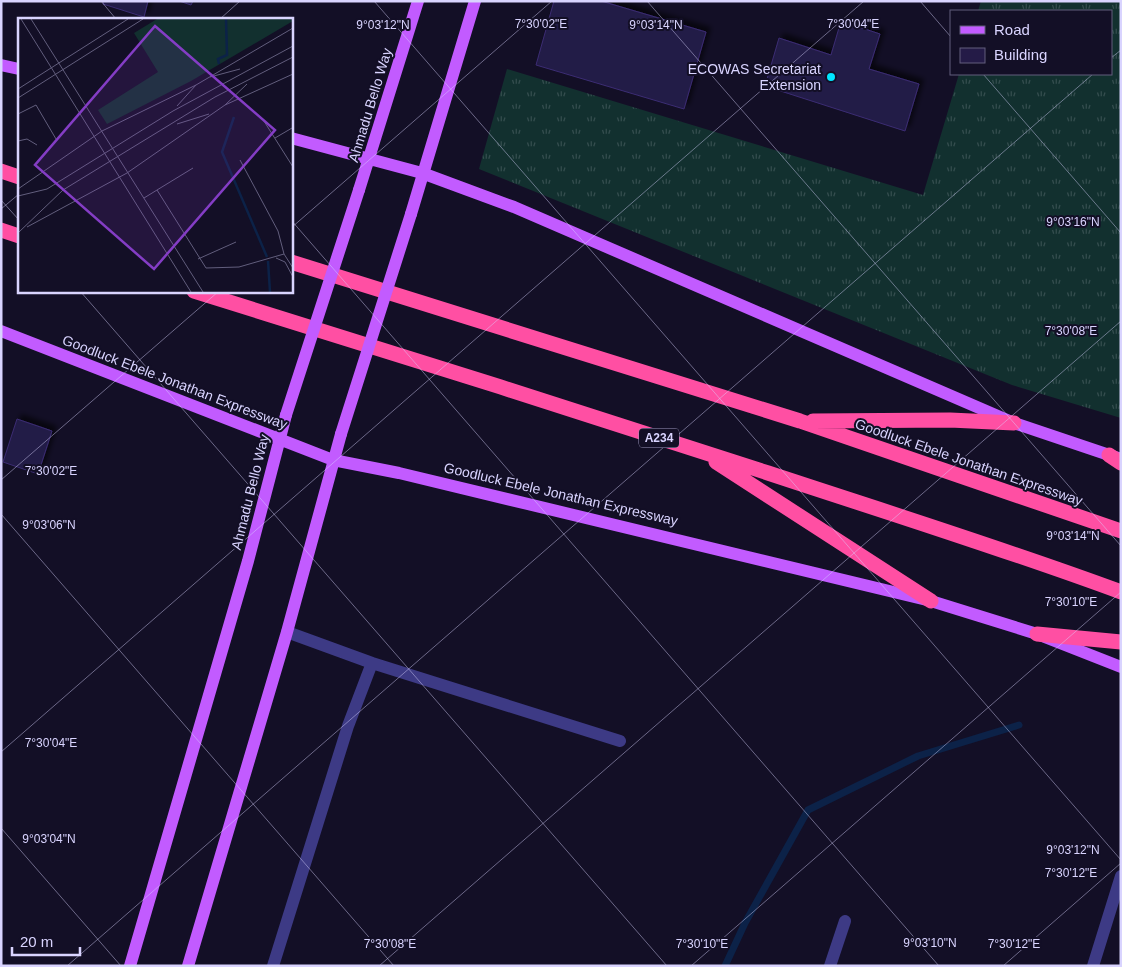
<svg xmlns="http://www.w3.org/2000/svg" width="1122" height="967" viewBox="0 0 1122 967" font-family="Helvetica,sans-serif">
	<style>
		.grass { fill: url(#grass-tufts) }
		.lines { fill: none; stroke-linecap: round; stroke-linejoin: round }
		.stream { stroke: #0c2248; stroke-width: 7 }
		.building { fill: #241b47; stroke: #3b2d73; filter: url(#shadow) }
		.service { stroke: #3d3a85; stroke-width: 12 }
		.minor { stroke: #3d3a85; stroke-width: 12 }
		.primary { stroke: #c25bff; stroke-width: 12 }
		.motorway { stroke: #ff4fa3; stroke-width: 15 }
		.primary-bridge { stroke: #c25bff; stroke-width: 12 }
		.ticks { fill: none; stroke: #d9d4ff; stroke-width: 1; stroke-opacity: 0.45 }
		.poi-dot { fill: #00e5ff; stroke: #130f26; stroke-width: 2 }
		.labels { text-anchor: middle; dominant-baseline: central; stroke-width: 4; stroke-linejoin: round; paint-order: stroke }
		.shield { fill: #130f26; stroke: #9e99be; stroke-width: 1 }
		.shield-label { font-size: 12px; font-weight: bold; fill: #d9d4ff }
		.poi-label { font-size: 14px; fill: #d9d4ff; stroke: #130f26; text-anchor: end }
		.street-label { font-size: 14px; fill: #d9d4ff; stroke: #130f26 }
		.inset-river { fill: none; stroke: #0c2248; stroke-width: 2.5 }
		.inset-road { fill: none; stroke: #625e7d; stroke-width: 1 }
		.view { fill: #843dc5; fill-opacity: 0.15; stroke: #843dc5; stroke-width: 2.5 }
		.inset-edge { fill: none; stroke: #d9d4ff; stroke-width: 2.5 }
		.ticks-label { font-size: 12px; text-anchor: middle; fill: #d9d4ff; stroke: #130f26; stroke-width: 4; stroke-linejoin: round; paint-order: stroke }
	</style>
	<defs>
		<pattern id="grass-tufts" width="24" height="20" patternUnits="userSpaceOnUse" patternTransform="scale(1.25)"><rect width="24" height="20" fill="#12302f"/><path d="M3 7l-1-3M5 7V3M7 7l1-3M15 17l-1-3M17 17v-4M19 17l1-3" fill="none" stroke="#344d4e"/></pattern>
		<filter id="shadow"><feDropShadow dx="4.5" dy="-4.5" stdDeviation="2.5" flood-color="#0009"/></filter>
	</defs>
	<rect width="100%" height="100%" fill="#130f26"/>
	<path class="grass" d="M 981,1 L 1121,1 L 1121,418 L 1012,385 L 479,169 L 507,69 L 923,195 L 959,74 L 1111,74 L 1111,11 L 978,11 Z"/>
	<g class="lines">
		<path class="stream" d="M 725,966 L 745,923 L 808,810 L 918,756 L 1019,725"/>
	</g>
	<path class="building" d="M 104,1 L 148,1 L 144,17 L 103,4 Z
		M 179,1 L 193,1 L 191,5 Z
		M 554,1 L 601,1 L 706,32 L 684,109 L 536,65 Z
		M 841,21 L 880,34 L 869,69 L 919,84 L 905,131 L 765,86 L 779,38 L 831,55 Z
		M 17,419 L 52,431 L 38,474 L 3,462 Z"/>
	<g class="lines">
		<path class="service" d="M 372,663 L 620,741
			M 273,966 L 348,726 L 372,663 L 287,632
			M 830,966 L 845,921"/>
		<path class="minor" d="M 1093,966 L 1121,876"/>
		<path class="primary" d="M 1,65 L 19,69
			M 291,138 L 422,173 L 514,207 L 1014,423 L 1118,458
			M 359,190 L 418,1
			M 411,214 L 475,1
			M 1,331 L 333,460 L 399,473 L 931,601 L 1037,634 L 1121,667
			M 130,966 L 248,561 L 286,415
			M 188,966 L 287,632 L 341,434"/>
		<path class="motorway" d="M 1,171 L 19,177
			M 1,230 L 19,236
			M 291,262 L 800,421 L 1121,531
			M 194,291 C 386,350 577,411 768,473 C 886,512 1005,549 1121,592
			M 813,421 L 950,420 L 1014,423
			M 1109,455 L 1121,463
			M 716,462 L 931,601
			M 1037,634 L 1121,642"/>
		<path class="primary-bridge" d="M 286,415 L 359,190
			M 341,434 L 411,214"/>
	</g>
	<path class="ticks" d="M 101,1 L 116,19M 374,1 L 1121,860M 647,1 L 1121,546M 920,1 L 951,37M 220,19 L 240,1M 1111,58 L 1121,50M 983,74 L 1121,233M 1,200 L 19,220M 1,209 L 19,194M 291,220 L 939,966M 291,228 L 552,1M 80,291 L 667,966M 1,480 L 219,291M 1,514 L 394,966M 1,752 L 864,1M 1,828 L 121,966M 67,966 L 1093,74M 379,966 L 1121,321M 691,966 L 1121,592M 1003,966 L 1121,863"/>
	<circle class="poi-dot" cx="831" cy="77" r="5"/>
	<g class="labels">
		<rect class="shield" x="639" y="428.5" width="40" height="19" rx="4"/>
		<g class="shield-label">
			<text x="659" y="438">A234</text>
		</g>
		<g class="poi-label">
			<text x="821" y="69">ECOWAS Secretariat<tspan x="821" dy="16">Extension</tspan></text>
		</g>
		<g class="street-label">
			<text transform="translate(370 105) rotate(-73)">Ahmadu Bello Way</text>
			<text transform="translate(175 382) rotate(21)">Goodluck Ebele Jonathan Expressway</text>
			<text transform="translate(969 462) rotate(19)">Goodluck Ebele Jonathan Expressway</text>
			<text transform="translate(250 492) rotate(-76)">Ahmadu Bello Way</text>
			<text transform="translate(561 494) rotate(13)">Goodluck Ebele Jonathan Expressway</text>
		</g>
	</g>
	<g transform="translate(18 18)">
		<rect width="275" height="275" fill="#130f26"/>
		<path d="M 139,1 L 275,1 L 275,3 L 173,63 L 89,106 L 80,92 L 140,54 L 116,15 Z" fill="#12302f"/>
		<path class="inset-river" d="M 201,46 L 200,41 L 209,37 L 208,1M 216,99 L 204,134 L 249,239M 250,243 L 252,274"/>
		<path class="inset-road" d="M 3,1 L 173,274M 13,1 L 185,274M 192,59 L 222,51M 0,71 L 110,1M 0,80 L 125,1M 207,87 L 229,66M 159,88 L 178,67M 0,96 L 18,87 L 38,121M 244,100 L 275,149M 159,106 L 191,96M 257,120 L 274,110M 0,123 L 9,121 L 19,127M 222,142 L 260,213 L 266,236M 0,171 L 84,113 L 178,67 L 275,10M 139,172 L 175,150M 0,178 L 29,171 L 155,93 L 275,28M 126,180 L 139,172 L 188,250 L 221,249 L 266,236 L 275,250M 9,209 L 109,155 L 207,87 L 275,56M 1,214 L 45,172 L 197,79 L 275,39M 258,240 L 267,244 L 275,259M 180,241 L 218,224"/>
		<path class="view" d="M 137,8 L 257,112 L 136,251 L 17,147 Z"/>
		<rect width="275" height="275" class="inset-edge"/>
	</g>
	<g class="ticks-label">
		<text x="541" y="28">7°30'02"E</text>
		<text x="853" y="28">7°30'04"E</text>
		<text x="383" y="29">9°03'12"N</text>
		<text x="656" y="29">9°03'14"N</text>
		<text x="1073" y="226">9°03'16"N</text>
		<text x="1071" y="335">7°30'08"E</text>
		<text x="51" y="475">7°30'02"E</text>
		<text x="49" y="529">9°03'06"N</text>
		<text x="1073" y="540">9°03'14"N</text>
		<text x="1071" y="606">7°30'10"E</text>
		<text x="51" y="747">7°30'04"E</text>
		<text x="49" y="843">9°03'04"N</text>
		<text x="1073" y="854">9°03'12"N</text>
		<text x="1071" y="877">7°30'12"E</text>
		<text x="930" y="947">9°03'10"N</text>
		<text x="390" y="948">7°30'08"E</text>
		<text x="702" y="948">7°30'10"E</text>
		<text x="1014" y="948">7°30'12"E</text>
	</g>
	<rect width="1122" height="967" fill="none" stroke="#d9d4ff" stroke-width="5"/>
	<rect x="950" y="10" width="162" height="65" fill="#130f26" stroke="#625e7d"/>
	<rect x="960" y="26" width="25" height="8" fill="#c25bff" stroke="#625e7d"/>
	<text x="994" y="35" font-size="15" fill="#d9d4ff">Road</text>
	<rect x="960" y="48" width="25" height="15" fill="#241b47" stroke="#625e7d"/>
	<text x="994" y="60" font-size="15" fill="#d9d4ff">Building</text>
	<path d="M12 947v8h68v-8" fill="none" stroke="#d9d4ff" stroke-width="2.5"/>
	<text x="20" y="947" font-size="15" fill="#d9d4ff" stroke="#130f26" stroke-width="4" paint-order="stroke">20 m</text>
</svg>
